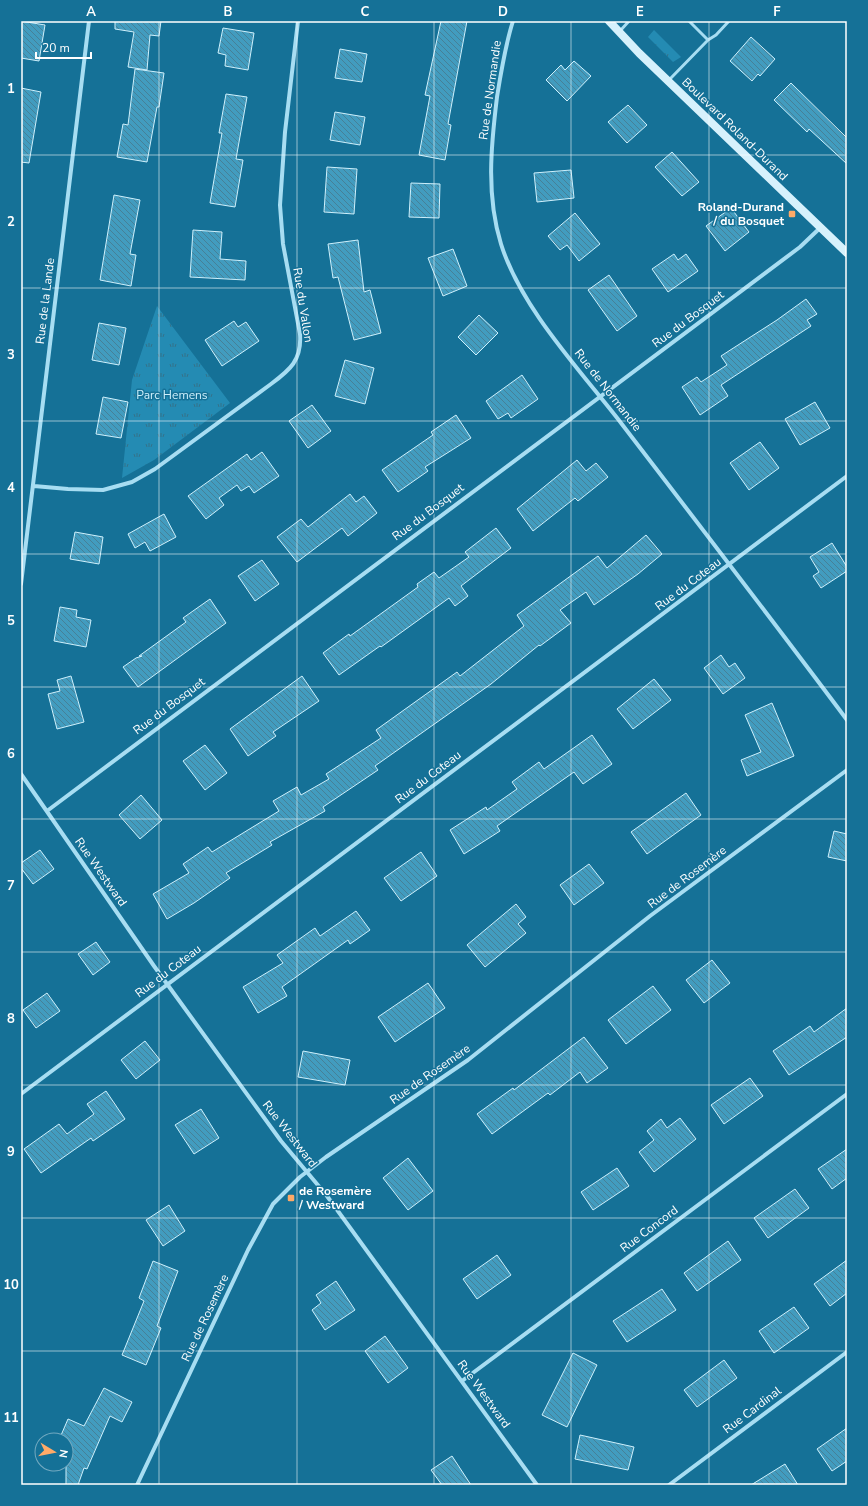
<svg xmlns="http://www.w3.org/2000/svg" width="868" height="1506" viewBox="0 0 868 1506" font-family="'Nunito Sans',sans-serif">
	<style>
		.grass { fill: url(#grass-tufts) }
		.building { fill: url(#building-back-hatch); stroke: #cef0fc }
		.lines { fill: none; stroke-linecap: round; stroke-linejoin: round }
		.lane { stroke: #a7ddf2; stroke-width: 3 }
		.street { stroke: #a7ddf2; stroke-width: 4 }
		.secondary { stroke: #d6f1fc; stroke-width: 8 }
		.grid { fill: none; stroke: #fff; stroke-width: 1; stroke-opacity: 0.55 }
		.poi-dot { fill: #ffaa68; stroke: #157197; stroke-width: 1.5 }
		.labels { text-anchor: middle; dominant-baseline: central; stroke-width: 3; stroke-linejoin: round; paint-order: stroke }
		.street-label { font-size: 12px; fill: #fff; stroke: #157197 }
		.poi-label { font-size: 12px; font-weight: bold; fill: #fff; stroke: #157197; text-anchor: end }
		.park-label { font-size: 12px; fill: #cef0fc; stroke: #157197 }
		.neatline { fill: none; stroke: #fff; stroke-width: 1.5 }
		.grid-label { font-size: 13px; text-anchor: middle; font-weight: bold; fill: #fff }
	</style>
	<defs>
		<pattern id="grass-tufts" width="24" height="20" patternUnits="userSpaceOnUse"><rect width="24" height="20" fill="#248bb3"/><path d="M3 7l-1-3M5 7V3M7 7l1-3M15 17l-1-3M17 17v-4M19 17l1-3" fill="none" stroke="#34728a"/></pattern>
		<pattern id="building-back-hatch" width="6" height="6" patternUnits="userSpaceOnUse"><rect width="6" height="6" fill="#429cbf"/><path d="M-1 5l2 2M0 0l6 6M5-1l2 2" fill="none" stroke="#468097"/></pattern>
	</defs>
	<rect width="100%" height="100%" fill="#157197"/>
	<path class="grass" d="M 654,30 L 681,57 L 673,62 L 648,37 Z
		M 157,306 L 230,403 L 154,460 L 122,478 L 132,380 Z"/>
	<path class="building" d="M 21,21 L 45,25 L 39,61 L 21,58 Z
		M 115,21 L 161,21 L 159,36 L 150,35 L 147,70 L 128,67 L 134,32 L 115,29 Z
		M 441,21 L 467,21 L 448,124 L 451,125 L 445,160 L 419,155 L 430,96 L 425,95 Z
		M 223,28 L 254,33 L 248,70 L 225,66 L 226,55 L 218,53 Z
		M 751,37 L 775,59 L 760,76 L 758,74 L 752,81 L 730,61 Z
		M 340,49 L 367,54 L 362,82 L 335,78 Z
		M 574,61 L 591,76 L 567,101 L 546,80 L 561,65 L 565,70 Z
		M 135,69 L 164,73 L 159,107 L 157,107 L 147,162 L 117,157 L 123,124 L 128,125 Z
		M 791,83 L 847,138 L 847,164 L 809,129 L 807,132 L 774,100 Z
		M 21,88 L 41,92 L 29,163 L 21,162 Z
		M 226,94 L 247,97 L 236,159 L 243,160 L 235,207 L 210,203 L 222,133 L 219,133 Z
		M 628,105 L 647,125 L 627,143 L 608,122 Z
		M 335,112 L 365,117 L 360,145 L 330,140 Z
		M 672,152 L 699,182 L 682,196 L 655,167 Z
		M 327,167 L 357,169 L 354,214 L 324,212 Z
		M 571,170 L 574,198 L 537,202 L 534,173 Z
		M 411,183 L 440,184 L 439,218 L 409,217 Z
		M 114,195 L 140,200 L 130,254 L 136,255 L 131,286 L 100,280 Z
		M 731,208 L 749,232 L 725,251 L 706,226 Z
		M 575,213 L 600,244 L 579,261 L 567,245 L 560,250 L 548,236 Z
		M 193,230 L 222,232 L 220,259 L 246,261 L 245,280 L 190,277 Z
		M 358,240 L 364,292 L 370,290 L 381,333 L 354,340 L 338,277 L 333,278 L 328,244 Z
		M 453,249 L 467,286 L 443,296 L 428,258 Z
		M 674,254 L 678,260 L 686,254 L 698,271 L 668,292 L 652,269 Z
		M 609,275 L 637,316 L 617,331 L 588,290 Z
		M 806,299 L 817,314 L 807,320 L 811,326 L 721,385 L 728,396 L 700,415 L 682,387 L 697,377 L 701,382 L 727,365 L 721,356 L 777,320 Z
		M 479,315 L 498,333 L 476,355 L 458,337 Z
		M 234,321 L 238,327 L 246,322 L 259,341 L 222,366 L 205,340 Z
		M 99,323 L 126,328 L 119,365 L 92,360 Z
		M 345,360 L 374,368 L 365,404 L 335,396 Z
		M 522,375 L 538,399 L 511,418 L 508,413 L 498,419 L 486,401 Z
		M 103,397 L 128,402 L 121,438 L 96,434 Z
		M 815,402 L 830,428 L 800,445 L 785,419 Z
		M 312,405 L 331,431 L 308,448 L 289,421 Z
		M 456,415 L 471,438 L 425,467 L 428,471 L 398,492 L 382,470 L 433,435 L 431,432 Z
		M 760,442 L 779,468 L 749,490 L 730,463 Z
		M 262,452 L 279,476 L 254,493 L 249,486 L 241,491 L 237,485 L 219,498 L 224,505 L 206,519 L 188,496 L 247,454 L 251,460 Z
		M 577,460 L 586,471 L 596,463 L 608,477 L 578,501 L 575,498 L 533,531 L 517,509 Z
		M 350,494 L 356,502 L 364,496 L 377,513 L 348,536 L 342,528 L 297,562 L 277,537 L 301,519 L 308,527 Z
		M 164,514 L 176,537 L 150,551 L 145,542 L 135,548 L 128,534 Z
		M 496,528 L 511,548 L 461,586 L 468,596 L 455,606 L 449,598 L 381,647 L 380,646 L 339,675 L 323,653 L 349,634 L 350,636 L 418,587 L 417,584 L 434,572 L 439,578 L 469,557 L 465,552 Z
		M 75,532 L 103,537 L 99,564 L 70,559 Z
		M 646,535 L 662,554 L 638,574 L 594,605 L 586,592 L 560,610 L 571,623 L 540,646 L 539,645 L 491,684 L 375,766 L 378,770 L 323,807 L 325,811 L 270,842 L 272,845 L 226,873 L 230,878 L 194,903 L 167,919 L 153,894 L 189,873 L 183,864 L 208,847 L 212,852 L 279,811 L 273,801 L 297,787 L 301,795 L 329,779 L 326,774 L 381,738 L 376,730 L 457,672 L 460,676 L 524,626 L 517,615 L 598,556 L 607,568 Z
		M 832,543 L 847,567 L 847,571 L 821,588 L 813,576 L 819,572 L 810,557 Z
		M 262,560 L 279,584 L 255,601 L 238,576 Z
		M 210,599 L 226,623 L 138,687 L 123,667 L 136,658 L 142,656 L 139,656 L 186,622 L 183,618 Z
		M 60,607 L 77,610 L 76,617 L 91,620 L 86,647 L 54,641 Z
		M 721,655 L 729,667 L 735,663 L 745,678 L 723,694 L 704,668 Z
		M 71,676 L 84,722 L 57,729 L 48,694 L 60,691 L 57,680 Z
		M 302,676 L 319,701 L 273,732 L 276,736 L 248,756 L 230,729 Z
		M 654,679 L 671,700 L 633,729 L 617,709 Z
		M 772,703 L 794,756 L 747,776 L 741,760 L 761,752 L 745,715 Z
		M 592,735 L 612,764 L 583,784 L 574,772 L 497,826 L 500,831 L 464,854 L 450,830 L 486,807 L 487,810 L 517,789 L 512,782 L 539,762 L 544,769 Z
		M 205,745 L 227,773 L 205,790 L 183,761 Z
		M 686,793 L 701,815 L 647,854 L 631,832 Z
		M 141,795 L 162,820 L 140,839 L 119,815 Z
		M 834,831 L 847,834 L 847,861 L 828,857 Z
		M 40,850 L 54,869 L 33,884 L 21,868 L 21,863 Z
		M 421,852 L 437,876 L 401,901 L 384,878 Z
		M 589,864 L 604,883 L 574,905 L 560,885 Z
		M 516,904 L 526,917 L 518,924 L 526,933 L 485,967 L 467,945 Z
		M 356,911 L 370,930 L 350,944 L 348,940 L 282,987 L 287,996 L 258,1013 L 243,987 L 283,963 L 277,955 L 315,928 L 320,936 Z
		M 96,942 L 110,962 L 93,975 L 78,954 Z
		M 712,960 L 730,983 L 704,1003 L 686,980 Z
		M 428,983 L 445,1008 L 395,1042 L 378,1017 Z
		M 653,986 L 671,1010 L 626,1044 L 608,1020 Z
		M 47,993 L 60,1011 L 36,1028 L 23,1010 Z
		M 847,1008 L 847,1037 L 789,1075 L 773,1051 L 810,1026 L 814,1032 Z
		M 584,1037 L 608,1068 L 587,1083 L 580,1072 L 550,1095 L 548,1093 L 492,1134 L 477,1114 L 513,1088 L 514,1090 Z
		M 145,1041 L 160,1060 L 136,1079 L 121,1060 Z
		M 303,1051 L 350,1060 L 345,1085 L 298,1077 Z
		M 750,1078 L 763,1096 L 724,1124 L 711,1105 Z
		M 106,1091 L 125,1119 L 93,1141 L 91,1138 L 41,1173 L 24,1149 L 59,1124 L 67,1134 L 94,1114 L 87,1104 Z
		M 201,1109 L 219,1138 L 194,1154 L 175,1125 Z
		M 680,1118 L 696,1139 L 654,1172 L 639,1152 L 654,1140 L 647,1131 L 661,1119 L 667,1128 Z
		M 847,1149 L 847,1178 L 832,1189 L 818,1169 Z
		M 408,1158 L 433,1191 L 408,1210 L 383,1178 Z
		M 617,1168 L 629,1186 L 593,1210 L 581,1192 Z
		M 795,1189 L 809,1208 L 768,1238 L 754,1218 Z
		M 169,1205 L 185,1231 L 163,1246 L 146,1220 Z
		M 728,1241 L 741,1260 L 697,1291 L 684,1273 Z
		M 497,1255 L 511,1275 L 477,1299 L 463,1279 Z
		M 847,1260 L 847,1293 L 830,1306 L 814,1284 Z
		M 153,1261 L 178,1271 L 157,1326 L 161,1328 L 146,1365 L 122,1355 L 144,1301 L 139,1298 Z
		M 336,1281 L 355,1310 L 325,1330 L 312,1310 L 321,1303 L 316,1295 Z
		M 662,1289 L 676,1310 L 627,1342 L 613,1321 Z
		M 794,1307 L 809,1328 L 774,1353 L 759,1331 Z
		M 385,1336 L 408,1368 L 388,1383 L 365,1351 Z
		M 573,1353 L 597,1365 L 567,1427 L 542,1415 Z
		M 724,1360 L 737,1378 L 697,1407 L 684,1390 Z
		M 104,1388 L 132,1402 L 122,1422 L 110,1416 L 87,1469 L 84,1468 L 78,1485 L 66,1485 L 66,1440 L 59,1440 L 68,1419 L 84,1426 Z
		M 847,1428 L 847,1461 L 832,1471 L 817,1449 Z
		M 580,1435 L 634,1447 L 628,1470 L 575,1459 Z
		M 452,1456 L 471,1485 L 442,1485 L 431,1470 Z
		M 785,1464 L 798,1485 L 751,1485 Z"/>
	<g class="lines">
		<path class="lane" d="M 620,31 L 629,21
			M 708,40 L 716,35 L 729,21
			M 669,80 L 708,40 L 689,21"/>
		<path class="street" d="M 513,21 C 505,46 501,72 497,97 C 491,146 486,195 501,244 C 521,308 580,370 621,423 C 697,522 773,621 847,720
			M 34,486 L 68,489 L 103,490 L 132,482 L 155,469 L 271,384 C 290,370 302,360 300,334 L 283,244 L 280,205 L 285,132 L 298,21
			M 21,584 L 89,21
			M 21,774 L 154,966 L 281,1141 L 327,1196 L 537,1485
			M 47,811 L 800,247 L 820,228
			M 21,1094 L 847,476
			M 462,1381 L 847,1094
			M 137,1485 L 248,1250 L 273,1204 L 300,1177 L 326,1157 L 468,1060 L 650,916 L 847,770
			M 669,1485 L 847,1352"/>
		<path class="secondary" d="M 609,21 L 639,53 L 847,253"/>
	</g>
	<path class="grid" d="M 159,21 L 159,1485M 297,21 L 297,1485M 434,21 L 434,1485M 571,21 L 571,1485M 709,21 L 709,1485M 21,155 L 847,155M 21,288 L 847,288M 21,421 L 847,421M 21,554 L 847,554M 21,687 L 847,687M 21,819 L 847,819M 21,952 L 847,952M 21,1085 L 847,1085M 21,1218 L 847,1218M 21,1351 L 847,1351"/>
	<g class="poi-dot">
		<rect x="788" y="210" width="8" height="8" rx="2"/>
		<rect x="287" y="1194" width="8" height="8" rx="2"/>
	</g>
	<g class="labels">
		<g class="street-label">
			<text transform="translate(490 90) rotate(-82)">Rue de Normandie</text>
			<text transform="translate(735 129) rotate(44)">Boulevard Roland-Durand</text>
			<text transform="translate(45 301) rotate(-83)">Rue de la Lande</text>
			<text transform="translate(303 305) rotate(81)">Rue du Vallon</text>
			<text transform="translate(688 319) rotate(-37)">Rue du Bosquet</text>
			<text transform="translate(608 390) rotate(52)">Rue de Normandie</text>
			<text transform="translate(428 512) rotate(-37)">Rue du Bosquet</text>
			<text transform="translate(688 584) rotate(-37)">Rue du Coteau</text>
			<text transform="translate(169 706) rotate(-37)">Rue du Bosquet</text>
			<text transform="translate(428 777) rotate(-37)">Rue du Coteau</text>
			<text transform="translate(101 872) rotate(55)">Rue Westward</text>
			<text transform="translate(687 877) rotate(-37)">Rue de Rosemère</text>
			<text transform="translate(168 971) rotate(-37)">Rue du Coteau</text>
			<text transform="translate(430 1074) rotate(-35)">Rue de Rosemère</text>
			<text transform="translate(290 1134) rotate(52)">Rue Westward</text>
			<text transform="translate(649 1229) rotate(-37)">Rue Concord</text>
			<text transform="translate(205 1318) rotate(-65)">Rue de Rosemère</text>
			<text transform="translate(484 1394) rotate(54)">Rue Westward</text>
			<text transform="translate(752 1410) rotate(-37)">Rue Cardinal</text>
		</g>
		<g class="poi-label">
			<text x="784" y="207">Roland-Durand<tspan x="784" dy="14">/ du Bosquet</tspan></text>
			<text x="299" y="1191" text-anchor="start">de Rosemère<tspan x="299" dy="14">/ Westward</tspan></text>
		</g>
		<g class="park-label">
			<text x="172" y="395">Parc Hemens</text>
		</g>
	</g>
	<rect width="868" height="1506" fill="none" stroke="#157197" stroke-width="44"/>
	<g transform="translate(54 1452) rotate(100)"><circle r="19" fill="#157197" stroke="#73aac1"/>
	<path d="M0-3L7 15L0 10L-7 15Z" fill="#ffaa68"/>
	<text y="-6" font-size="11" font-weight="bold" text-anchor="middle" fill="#ffffff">N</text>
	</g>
	<path d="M36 52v6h55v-6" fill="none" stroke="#ffffff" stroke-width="2"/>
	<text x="42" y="52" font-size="12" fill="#ffffff" stroke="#157197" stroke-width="3" paint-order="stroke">20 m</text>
	<rect x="22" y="22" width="824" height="1462" class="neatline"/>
	<g class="grid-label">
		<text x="91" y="16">A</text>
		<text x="228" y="16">B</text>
		<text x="365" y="16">C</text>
		<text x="503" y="16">D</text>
		<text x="640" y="16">E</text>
		<text x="777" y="16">F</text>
		<text x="11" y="93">1</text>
		<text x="11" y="226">2</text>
		<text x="11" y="359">3</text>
		<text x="11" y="492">4</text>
		<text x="11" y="625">5</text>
		<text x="11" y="758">6</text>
		<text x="11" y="890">7</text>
		<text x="11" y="1023">8</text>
		<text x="11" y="1156">9</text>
		<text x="11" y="1289">10</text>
		<text x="11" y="1422">11</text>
	</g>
</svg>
